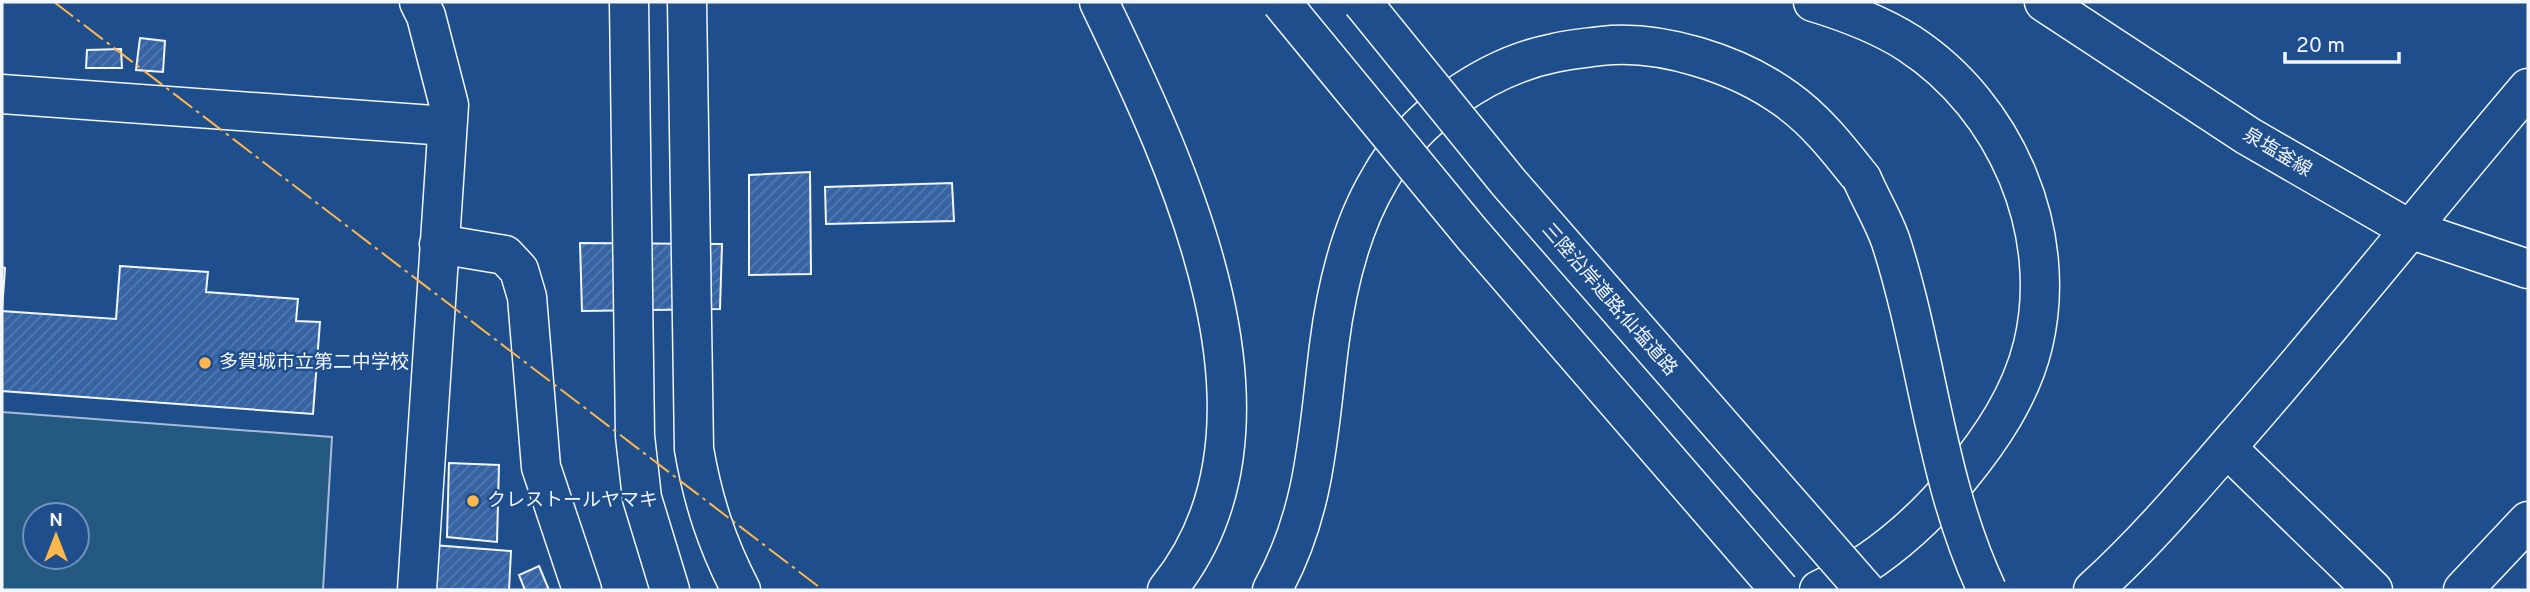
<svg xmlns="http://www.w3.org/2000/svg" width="2530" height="592" viewBox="0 0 2530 592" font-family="Overpass,'Noto Sans JP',sans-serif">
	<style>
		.garden { fill: #245a82; stroke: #a8bbd7; stroke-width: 2; fill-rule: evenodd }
		.building { fill: url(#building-hatch); stroke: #f2f6ff; stroke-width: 2 }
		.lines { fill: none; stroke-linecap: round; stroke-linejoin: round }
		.minor-casing { stroke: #f2f6ff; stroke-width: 41 }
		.major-casing { stroke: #f2f6ff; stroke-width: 41 }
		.highway-casing { stroke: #f2f6ff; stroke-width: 41 }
		.minor { stroke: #1f4e8c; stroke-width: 38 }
		.major { stroke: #1f4e8c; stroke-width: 38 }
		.highway { stroke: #1f4e8c; stroke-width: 38 }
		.highway-bridge-casing { stroke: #f2f6ff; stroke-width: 41; stroke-linecap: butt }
		.highway-bridge { stroke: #1f4e8c; stroke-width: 38 }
		.power { stroke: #ffb74d; stroke-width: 2; stroke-dasharray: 24 5 3.5 5; stroke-linecap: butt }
		.poi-dot { fill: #ffb74d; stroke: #1f4e8c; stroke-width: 2.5 }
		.labels { text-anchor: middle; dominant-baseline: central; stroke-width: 5; stroke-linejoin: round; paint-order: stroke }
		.street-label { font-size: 19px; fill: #f2f6ff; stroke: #1f4e8c }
		.poi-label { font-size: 19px; fill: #f2f6ff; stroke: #1f4e8c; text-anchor: start }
	</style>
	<defs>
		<pattern id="building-hatch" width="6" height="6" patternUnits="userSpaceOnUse" patternTransform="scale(1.75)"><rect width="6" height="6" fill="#3563a3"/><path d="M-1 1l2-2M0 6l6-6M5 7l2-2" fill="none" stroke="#537ab1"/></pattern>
	</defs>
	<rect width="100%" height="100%" fill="#1f4e8c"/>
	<path class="garden" d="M 2,412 L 332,437 L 323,590 L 2,590 ZM 35,515 L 77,515 L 77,557 L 35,557 Z"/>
	<path class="building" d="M 140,38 L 165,41 L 163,72 L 136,70 Z
		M 121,49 L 122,68 L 86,68 L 87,50 Z
		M 810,172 L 811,274 L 749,275 L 749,175 Z
		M 952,183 L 954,221 L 826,224 L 825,187 Z
		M 580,243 L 722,244 L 720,309 L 582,311 Z
		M 120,266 L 208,272 L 206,292 L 298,299 L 296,321 L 320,322 L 313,414 L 2,391 L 2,267 L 5,268 L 2,311 L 116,319 Z
		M 449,463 L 499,465 L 497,542 L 447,537 Z
		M 433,545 L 511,551 L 509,590 L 433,589 Z
		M 539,566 L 549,590 L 525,590 L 519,575 Z"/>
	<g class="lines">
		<g class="minor-casing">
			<path id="minor" d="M 2,94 L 447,126
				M 439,244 L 505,255 L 519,270 L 527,297 L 541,467 L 582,590
				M 2227,448 L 2373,590
				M 417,590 L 449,105 L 426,16 L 419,2
				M 2093,590 C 2144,544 2189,491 2234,439 C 2335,324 2429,204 2528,88
				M 2463,590 L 2528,521"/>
		</g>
		<g class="major-casing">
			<path id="major" d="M 2044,2 L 2248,136 L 2409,229 L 2528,269"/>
		</g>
		<g class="highway-casing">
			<path id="highway" d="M 629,2 L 635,436 L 642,498 L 670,590
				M 687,2 L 694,449 C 703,501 717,544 741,590
				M 1099,2 C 1178,166 1302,425 1167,590
				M 1813,2 C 1846,12 1881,25 1910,44 C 2006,107 2060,232 2033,345 C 2021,395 1991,439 1959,478 C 1920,525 1873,565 1819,590
				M 1272,590 C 1316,511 1318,434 1329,346 C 1336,290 1350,229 1379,180 C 1413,118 1485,67 1554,53 C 1569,49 1586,48 1601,46 C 1660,39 1738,64 1786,99 C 1816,120 1839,150 1862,179"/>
		</g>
		<use href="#minor" class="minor"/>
		<use href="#major" class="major"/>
		<use href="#highway" class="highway"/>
		<g class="highway-bridge-casing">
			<path id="highway-bridge" d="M 1281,2 L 1472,234 L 1780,590
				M 1362,2 L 1509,183 L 1865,590
				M 1862,179 C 1871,200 1884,221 1891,242 C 1928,357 1935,480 1987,590"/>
		</g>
		<use href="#highway-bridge" class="highway-bridge"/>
		<path class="power" d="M 54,2 L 823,590"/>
	</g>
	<g class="poi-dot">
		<circle cx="205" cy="363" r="7"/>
		<circle cx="473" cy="501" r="7"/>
	</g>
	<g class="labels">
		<g class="street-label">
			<text transform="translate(2277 153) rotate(31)">泉塩釜線</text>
			<text transform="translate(1609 300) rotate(49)">三陸沿岸道路;仙塩道路</text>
		</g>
		<g class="poi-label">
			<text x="219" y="363">多賀城市立第二中学校</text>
			<text x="487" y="501">クレストールヤマキ</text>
		</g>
	</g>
	<rect width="2530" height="592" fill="none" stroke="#f2f6ff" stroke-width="7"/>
	<g transform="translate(56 536)"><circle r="33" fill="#1f4e8c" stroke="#7391ba" stroke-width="2"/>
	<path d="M0-5L12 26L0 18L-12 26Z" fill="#ffb74d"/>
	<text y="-10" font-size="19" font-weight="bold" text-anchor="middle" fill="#f2f6ff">N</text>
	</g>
	<path d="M2285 52v10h114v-10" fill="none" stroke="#f2f6ff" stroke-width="3.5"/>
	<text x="2296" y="52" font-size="21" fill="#f2f6ff" stroke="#1f4e8c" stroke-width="5" paint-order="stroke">20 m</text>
</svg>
